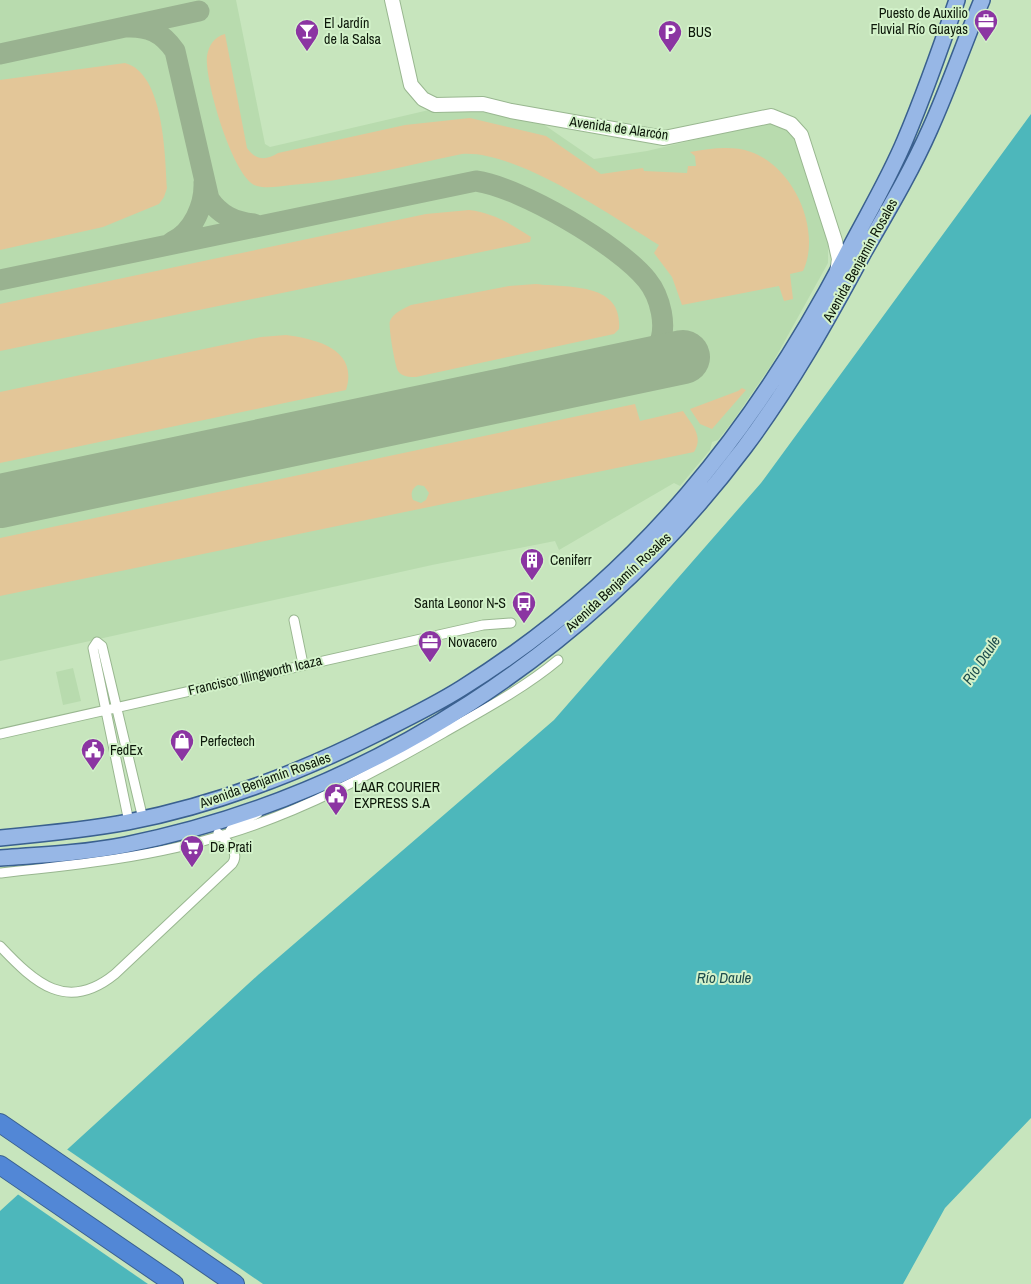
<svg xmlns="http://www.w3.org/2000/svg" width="1031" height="1284" viewBox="0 0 1031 1284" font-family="'Archivo Narrow',sans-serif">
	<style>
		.built { fill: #b8dbae }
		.green { fill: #e3c698; fill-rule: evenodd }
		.water { fill: #4db7bb }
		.pier { fill: #c7e5bd }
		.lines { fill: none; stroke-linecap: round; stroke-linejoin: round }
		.taxiway { stroke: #99b290; stroke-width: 21 }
		.runway { stroke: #99b290; stroke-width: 54 }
		.street-casing { stroke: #99b790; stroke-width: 11 }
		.secondary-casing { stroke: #99b790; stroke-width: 16 }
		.primary-casing { stroke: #3a608f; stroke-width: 18 }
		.highway-casing { stroke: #3a608f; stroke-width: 20 }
		.street { stroke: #fff; stroke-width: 9 }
		.secondary { stroke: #fff; stroke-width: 14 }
		.primary { stroke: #97b7e6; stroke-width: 15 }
		.highway { stroke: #5287d6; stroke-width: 18 }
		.labels { text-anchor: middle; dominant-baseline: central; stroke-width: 4; stroke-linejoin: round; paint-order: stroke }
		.poi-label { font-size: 14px; fill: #0d180a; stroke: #d3f2ca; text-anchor: start }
		.street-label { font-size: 14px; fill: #0d180a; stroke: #d3f2ca }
		.water-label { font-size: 15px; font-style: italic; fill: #1d4c4d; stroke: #d3f2ca }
	</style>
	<rect width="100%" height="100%" fill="#c7e5bd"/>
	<path class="built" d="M 0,0 L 236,0 L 265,144 L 270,147 L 429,110 L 442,113 L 471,110 L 543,124 L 594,159 L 647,151 L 770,122 L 789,131 L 796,140 L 828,243 L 828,263 L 772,364 L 733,421 L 718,440 L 712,442 L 710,450 L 680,486 L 674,483 L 559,550 L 555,541 L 432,565 L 0,661 Z
		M 73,668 L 81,701 L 63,705 L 56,672 Z"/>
	<path class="green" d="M 225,34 L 247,148 C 255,160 266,161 278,153 L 405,125 L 470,118 L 546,136 L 601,174 L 643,168 L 644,171 L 687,173 L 688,166 L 696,166 L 695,156 L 690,152 C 710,149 731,145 751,152 C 794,167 822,231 803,271 L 790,274 L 793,299 L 784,301 L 779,286 L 682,305 L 672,277 L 654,253 L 659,245 C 611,216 517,150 462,154 C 405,166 348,181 291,185 C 280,186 267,189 257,186 C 233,180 204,78 207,56 C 209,45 214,37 225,34 Z
		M 125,63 C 164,73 165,155 167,188 L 164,197 L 159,204 L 103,227 L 0,250 L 0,80 Z
		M 469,210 C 494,213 511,224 531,237 L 530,242 L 0,351 L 0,304 L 426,214 Z
		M 536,284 C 569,288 623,282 619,329 L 614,334 L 416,377 C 410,377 402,377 398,371 C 395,366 388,326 390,321 C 393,313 403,309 411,305 L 509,286 Z
		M 286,335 C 316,339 359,349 346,390 L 0,463 L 0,392 L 261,337 Z
		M 742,388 L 746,390 L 712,429 L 700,424 L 690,409 L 738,391 Z
		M 635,404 L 640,421 L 683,411 C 692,425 704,436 694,452 L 0,596 L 0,538 ZM 418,485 L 424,486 L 429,493 L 426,500 L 421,503 L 413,500 C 410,494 412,488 418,485 Z"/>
	<path class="water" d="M 1031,114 L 1031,1118 L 945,1208 L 903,1284 L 0,1284 L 0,1211 L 258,975 L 554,720 L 761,483 Z"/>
	<path class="pier" d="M 65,1148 L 263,1284 L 148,1284 L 16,1193 Z"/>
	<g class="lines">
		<path class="taxiway" d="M 126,27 C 148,26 162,32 175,51 L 209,199 C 220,215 234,222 254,224
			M 0,54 L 199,11
			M 172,242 C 193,232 205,205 204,182
			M 0,280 L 476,181 C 520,187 619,245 647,280 C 660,296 669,328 657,348 C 652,357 643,362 634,367"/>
		<path class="runway" d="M 0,501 L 683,357"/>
		<g class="street-casing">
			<path id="street" d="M 294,620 L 303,664
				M 0,734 L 483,625 L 511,623
				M 129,822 L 93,648 L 97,642 L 102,646 L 143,819
				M 230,831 L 233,826 L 258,813
				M 0,873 C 76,865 154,857 227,834 C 303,811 375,772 443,733 C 483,710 523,689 558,660
				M 0,946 C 35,983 67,1013 115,974 L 232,864 C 241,852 226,841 218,833"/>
		</g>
		<g class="secondary-casing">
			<path id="secondary" d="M 392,0 L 411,85 L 423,99 L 435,105 L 483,104 L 511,111 L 664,138 L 771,116 L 791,124 L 801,135 L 835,241 L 839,259 L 837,273"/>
		</g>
		<g class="primary-casing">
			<path id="primary" d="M 0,838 C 43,834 86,830 128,822 C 215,805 299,773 378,733 C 406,719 435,705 462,688 C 639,578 758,427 852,244 C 870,210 890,176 905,140 C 924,95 941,47 957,0
				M 0,858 C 42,855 84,853 125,845 C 371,796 593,648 744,448 C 790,387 828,319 864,252 C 887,212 911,172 930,129 C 949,87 964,43 982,0"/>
		</g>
		<g class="highway-casing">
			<path id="highway" d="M 0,1123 L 235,1284
				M 0,1165 L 174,1284"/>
		</g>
		<use href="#street" class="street"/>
		<use href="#secondary" class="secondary"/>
		<use href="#primary" class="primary"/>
		<use href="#highway" class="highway"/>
	</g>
	<defs>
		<g id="office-pin" transform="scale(1.25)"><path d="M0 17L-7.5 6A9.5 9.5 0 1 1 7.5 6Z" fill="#8b35a2" stroke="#d3f2ca"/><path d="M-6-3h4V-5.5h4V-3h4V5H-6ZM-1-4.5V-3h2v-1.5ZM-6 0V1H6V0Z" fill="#fff"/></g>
		<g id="bar-pin" transform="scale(1.25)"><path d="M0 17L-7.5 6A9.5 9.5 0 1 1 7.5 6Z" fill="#8b35a2" stroke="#d3f2ca"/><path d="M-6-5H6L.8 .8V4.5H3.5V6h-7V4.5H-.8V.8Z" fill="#fff"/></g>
		<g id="parking-pin" transform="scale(1.25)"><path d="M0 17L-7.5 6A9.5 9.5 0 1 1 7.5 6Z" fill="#8b35a2" stroke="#d3f2ca"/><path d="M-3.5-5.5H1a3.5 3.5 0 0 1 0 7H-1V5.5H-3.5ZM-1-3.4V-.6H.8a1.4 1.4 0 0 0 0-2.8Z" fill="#fff"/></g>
		<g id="building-pin" transform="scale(1.25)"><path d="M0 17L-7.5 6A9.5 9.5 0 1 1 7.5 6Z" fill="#8b35a2" stroke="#d3f2ca"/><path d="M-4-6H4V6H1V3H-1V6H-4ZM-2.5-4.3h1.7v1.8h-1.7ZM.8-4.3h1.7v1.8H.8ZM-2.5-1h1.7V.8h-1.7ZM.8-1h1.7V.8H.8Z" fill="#fff"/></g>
		<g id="bus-pin" transform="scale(1.25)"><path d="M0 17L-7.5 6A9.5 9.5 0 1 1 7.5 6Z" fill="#8b35a2" stroke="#d3f2ca"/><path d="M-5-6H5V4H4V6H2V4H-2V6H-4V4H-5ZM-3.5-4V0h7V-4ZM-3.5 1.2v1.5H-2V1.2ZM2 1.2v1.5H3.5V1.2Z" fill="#fff"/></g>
		<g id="shop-pin" transform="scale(1.25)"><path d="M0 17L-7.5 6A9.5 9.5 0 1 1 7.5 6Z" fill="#8b35a2" stroke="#d3f2ca"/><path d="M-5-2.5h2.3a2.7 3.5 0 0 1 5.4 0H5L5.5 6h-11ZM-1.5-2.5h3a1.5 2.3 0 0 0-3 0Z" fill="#fff"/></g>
		<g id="civic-pin" transform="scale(1.25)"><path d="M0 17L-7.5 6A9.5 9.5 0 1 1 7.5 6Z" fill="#8b35a2" stroke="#d3f2ca"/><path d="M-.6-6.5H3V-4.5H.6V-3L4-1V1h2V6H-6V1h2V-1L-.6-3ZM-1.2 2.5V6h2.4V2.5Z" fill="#fff"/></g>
		<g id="supermarket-pin" transform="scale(1.25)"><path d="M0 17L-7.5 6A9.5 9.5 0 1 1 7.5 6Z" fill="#8b35a2" stroke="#d3f2ca"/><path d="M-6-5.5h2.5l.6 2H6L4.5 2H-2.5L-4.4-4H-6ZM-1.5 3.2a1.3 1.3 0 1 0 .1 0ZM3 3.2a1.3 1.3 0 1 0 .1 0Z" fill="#fff"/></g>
	</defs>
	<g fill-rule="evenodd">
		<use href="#office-pin" x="986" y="21"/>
		<use href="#bar-pin" x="307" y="31"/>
		<use href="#parking-pin" x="670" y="32"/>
		<use href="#building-pin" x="532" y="560"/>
		<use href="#bus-pin" x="524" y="603"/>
		<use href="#office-pin" x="430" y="642"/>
		<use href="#shop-pin" x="182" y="741"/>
		<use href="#civic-pin" x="93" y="750"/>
		<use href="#civic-pin" x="336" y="795"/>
		<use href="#supermarket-pin" x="192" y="847"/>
	</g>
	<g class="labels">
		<g class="poi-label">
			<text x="968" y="13" text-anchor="end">Puesto de Auxilio<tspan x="968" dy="16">Fluvial Río Guayas</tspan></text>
			<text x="324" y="23">El Jardín<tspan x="324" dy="16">de la Salsa</tspan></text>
			<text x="688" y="32">BUS</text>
			<text x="550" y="560">Ceniferr</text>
			<text x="506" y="603" text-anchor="end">Santa Leonor N-S</text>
			<text x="448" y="642">Novacero</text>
			<text x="200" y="741">Perfectech</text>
			<text x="110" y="750">FedEx</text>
			<text x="354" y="787">LAAR COURIER<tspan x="354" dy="16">EXPRESS S.A</tspan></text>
			<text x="210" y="847">De Prati</text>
		</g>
		<g class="street-label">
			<text transform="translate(619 128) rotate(8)">Avenida de Alarcón</text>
			<text transform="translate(860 260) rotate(-61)">Avenida Benjamín Rosales</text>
			<text transform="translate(618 582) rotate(-43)">Avenida Benjamín Rosales</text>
			<text transform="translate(255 675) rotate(-13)">Francisco Illingworth Icaza</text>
			<text transform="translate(265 780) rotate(-20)">Avenida Benjamín Rosales</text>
		</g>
		<g class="water-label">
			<text transform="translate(981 660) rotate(-56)">Río Daule</text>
			<text x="724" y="977">Río Daule</text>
		</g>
	</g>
</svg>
